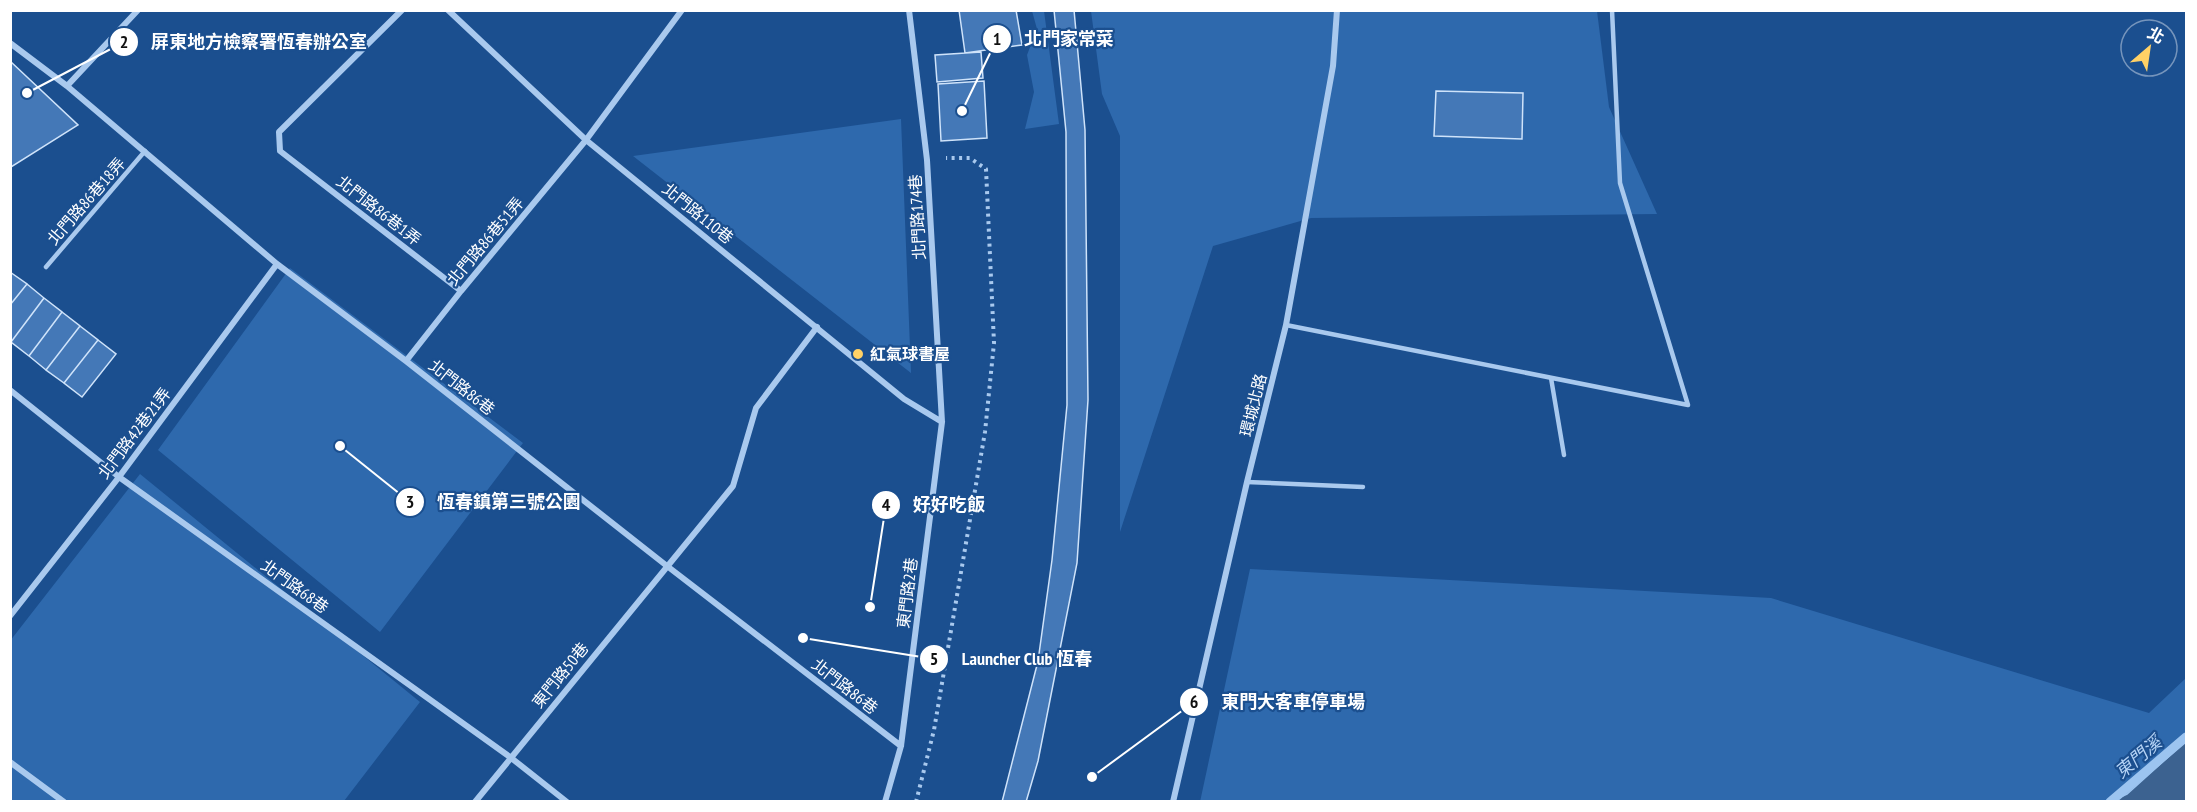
<svg xmlns="http://www.w3.org/2000/svg" width="2197" height="812" viewBox="0 0 2197 812" font-family="'PT Sans Narrow','Noto Sans TC',sans-serif">
	<style>
		.green { fill: #2e69ad }
		.water { fill: #3c6290; stroke: #9cc4f0; stroke-width: 1.5 }
		.lines { fill: none; stroke-linecap: round; stroke-linejoin: round }
		.stream { stroke: #9cc4f0; stroke-width: 9 }
		.building { fill: #4478b7; stroke: #cfe3fa; stroke-width: 1.5 }
		.path { stroke: #a9c9ee; stroke-width: 4; stroke-dasharray: 3 4.5; stroke-linecap: butt }
		.lane { stroke: #a9c9ee; stroke-width: 4.5 }
		.street { stroke: #a9c9ee; stroke-width: 6 }
		.poi-dot { fill: #ffd166; stroke: #1b4f8f; stroke-width: 2 }
		.labels { text-anchor: middle; dominant-baseline: central; stroke-width: 4.5; stroke-linejoin: round; paint-order: stroke }
		.street-label { font-size: 16px; fill: #fff; stroke: #1b4f8f }
		.poi-label { font-size: 16px; font-weight: bold; fill: #fff; stroke: #1b4f8f; text-anchor: start }
		.water-label { font-size: 18px; font-style: italic; fill: #b5d3f5; stroke: #1b4f8f }
		.leader { fill: none; stroke: #fff; stroke-width: 2 }
		.callout-dot { fill: #fff; stroke: #1b4f8f; stroke-width: 2 }
		.mark-label { font-size: 18px; text-anchor: middle; font-weight: bold; fill: #111 }
		.callout-label { font-size: 18px; text-anchor: middle; font-weight: bold; fill: #fff; stroke: #1b4f8f; stroke-width: 4.5; stroke-linejoin: round; paint-order: stroke }
	</style>
	<rect width="100%" height="100%" fill="#1b4f8f"/>
	<path class="green" d="M 1032,11 L 1044,11 L 1059,124 L 1025,129 L 1034,92 L 1027,55 L 1037,29 Z
		M 1091,11 L 1597,11 L 1609,107 L 1657,214 L 1311,218 L 1213,246 L 1120,532 L 1120,136 L 1102,94 Z
		M 901,119 L 911,373 L 633,156 Z
		M 290,268 L 523,443 L 380,632 L 158,450 Z
		M 140,474 L 420,702 L 344,801 L 11,801 L 10,641 Z
		M 1250,569 L 1771,598 L 2149,713 L 2186,678 L 2186,801 L 1200,802 Z"/>
	<path class="water" d="M 2186,741 L 2186,801 L 2112,801 L 2127,794 Z"/>
	<g class="lines">
		<path class="stream" d="M 2110,802 L 2186,737"/>
	</g>
	<path class="building" d="M 959,10 L 1016,10 L 1022,45 L 965,53 Z
		M 1054,10 L 1074,10 L 1085,130 L 1088,400 L 1077,563 L 1038,761 L 1026,802 L 1002,802 L 1038,661 L 1052,560 L 1067,405 L 1066,132 Z
		M 981,52 L 983,78 L 937,82 L 935,55 Z
		M 10,61 L 78,125 L 11,167 L 10,167 Z
		M 984,81 L 987,138 L 941,141 L 938,84 Z
		M 1436,91 L 1523,93 L 1522,139 L 1434,136 Z
		M 10,272 L 27,284 L 10,305 Z
		M 27,284 L 44,298 L 11,342 L 10,305 Z
		M 44,298 L 62,312 L 29,356 L 11,342 Z
		M 62,312 L 80,326 L 46,370 L 29,356 Z
		M 80,326 L 98,340 L 64,383 L 46,370 Z
		M 98,340 L 116,354 L 82,397 L 64,383 Z"/>
	<g class="lines">
		<path class="path" d="M 916,802 L 934,730 L 985,432 L 994,343 L 986,169 L 970,158 L 946,158"/>
		<path class="lane" d="M 46,267 L 145,151
			M 1286,325 L 1688,405 L 1620,183 L 1612,10
			M 1551,378 L 1564,455
			M 1247,482 L 1363,487"/>
		<path class="street" d="M 402,10 L 279,132 L 280,151 L 461,291
			M 448,10 L 586,140 L 904,399 L 942,422
			M 10,43 L 67,86 L 277,264 L 406,361 L 667,566 L 901,746
			M 67,86 L 138,10
			M 406,361 L 461,291 L 586,140 L 682,10
			M 10,390 L 119,477 L 510,757 L 567,802
			M 10,616 L 119,477 L 277,264
			M 10,762 L 64,802
			M 475,802 L 733,486 L 756,408 L 817,327
			M 885,802 L 901,746 L 942,422 L 927,160 L 909,10
			M 1173,802 L 1247,482 L 1286,325 L 1333,66 L 1337,10"/>
	</g>
	<circle class="poi-dot" cx="858" cy="354" r="6"/>
	<g class="labels">
		<g class="street-label">
			<text transform="translate(86 201) rotate(-49)">北門路86巷18弄</text>
			<text transform="translate(379 210) rotate(38)">北門路86巷1弄</text>
			<text transform="translate(698 213) rotate(39)">北門路110巷</text>
			<text transform="translate(917 217) rotate(-93)">北門路174巷</text>
			<text transform="translate(485 241) rotate(-50)">北門路86巷51弄</text>
			<text transform="translate(462 387) rotate(38)">北門路86巷</text>
			<text transform="translate(1253 405) rotate(-76)">環城北路</text>
			<text transform="translate(134 433) rotate(-53)">北門路42巷21弄</text>
			<text transform="translate(295 586) rotate(36)">北門路68巷</text>
			<text transform="translate(907 593) rotate(-83)">東門路2巷</text>
			<text transform="translate(560 675) rotate(-51)">東門路50巷</text>
			<text transform="translate(845 686) rotate(38)">北門路86巷</text>
		</g>
		<g class="poi-label">
			<text x="870" y="354">紅氣球書屋</text>
		</g>
		<g class="water-label">
			<text transform="translate(2138 757) rotate(-40)">東門溪</text>
		</g>
	</g>
	<path class="leader" d="M962 111L997 39M27 93L124 42M340 446L410 502M870 607L886 505M803 638L934 659M1092 777L1194 702"/>
	<g class="callout-dot">
		<circle cx="962" cy="111" r="6"/>
		<circle cx="27" cy="93" r="6"/>
		<circle cx="340" cy="446" r="6"/>
		<circle cx="870" cy="607" r="6"/>
		<circle cx="803" cy="638" r="6"/>
		<circle cx="1092" cy="777" r="6"/>
		<circle cx="997" cy="39" r="15"/>
		<circle cx="124" cy="42" r="15"/>
		<circle cx="410" cy="502" r="15"/>
		<circle cx="886" cy="505" r="15"/>
		<circle cx="934" cy="659" r="15"/>
		<circle cx="1194" cy="702" r="15"/>
	</g>
	<g class="mark-label">
		<text x="997" y="45">1</text>
		<text x="124" y="48">2</text>
		<text x="410" y="508">3</text>
		<text x="886" y="511">4</text>
		<text x="934" y="665">5</text>
		<text x="1194" y="708">6</text>
	</g>
	<g class="callout-label">
		<text x="1069" y="45">北門家常菜</text>
		<text x="259" y="48">屏東地方檢察署恆春辦公室</text>
		<text x="509" y="508">恆春鎮第三號公園</text>
		<text x="949" y="511">好好吃飯</text>
		<text x="1027" y="665">Launcher Club 恆春</text>
		<text x="1293" y="708">東門大客車停車場</text>
	</g>
	<rect width="2197" height="812" fill="none" stroke="#ffffff" stroke-width="24"/>
	<g transform="translate(2149 48) rotate(29)"><circle r="28" fill="#1b4f8f" stroke="#7695bc" stroke-width="1.5"/>
	<path d="M0-4.5L10 22L0 15L-10 22Z" fill="#ffd166"/>
	<text y="-9" font-size="16" font-weight="bold" text-anchor="middle" fill="#ffffff">北</text>
	</g>
</svg>
